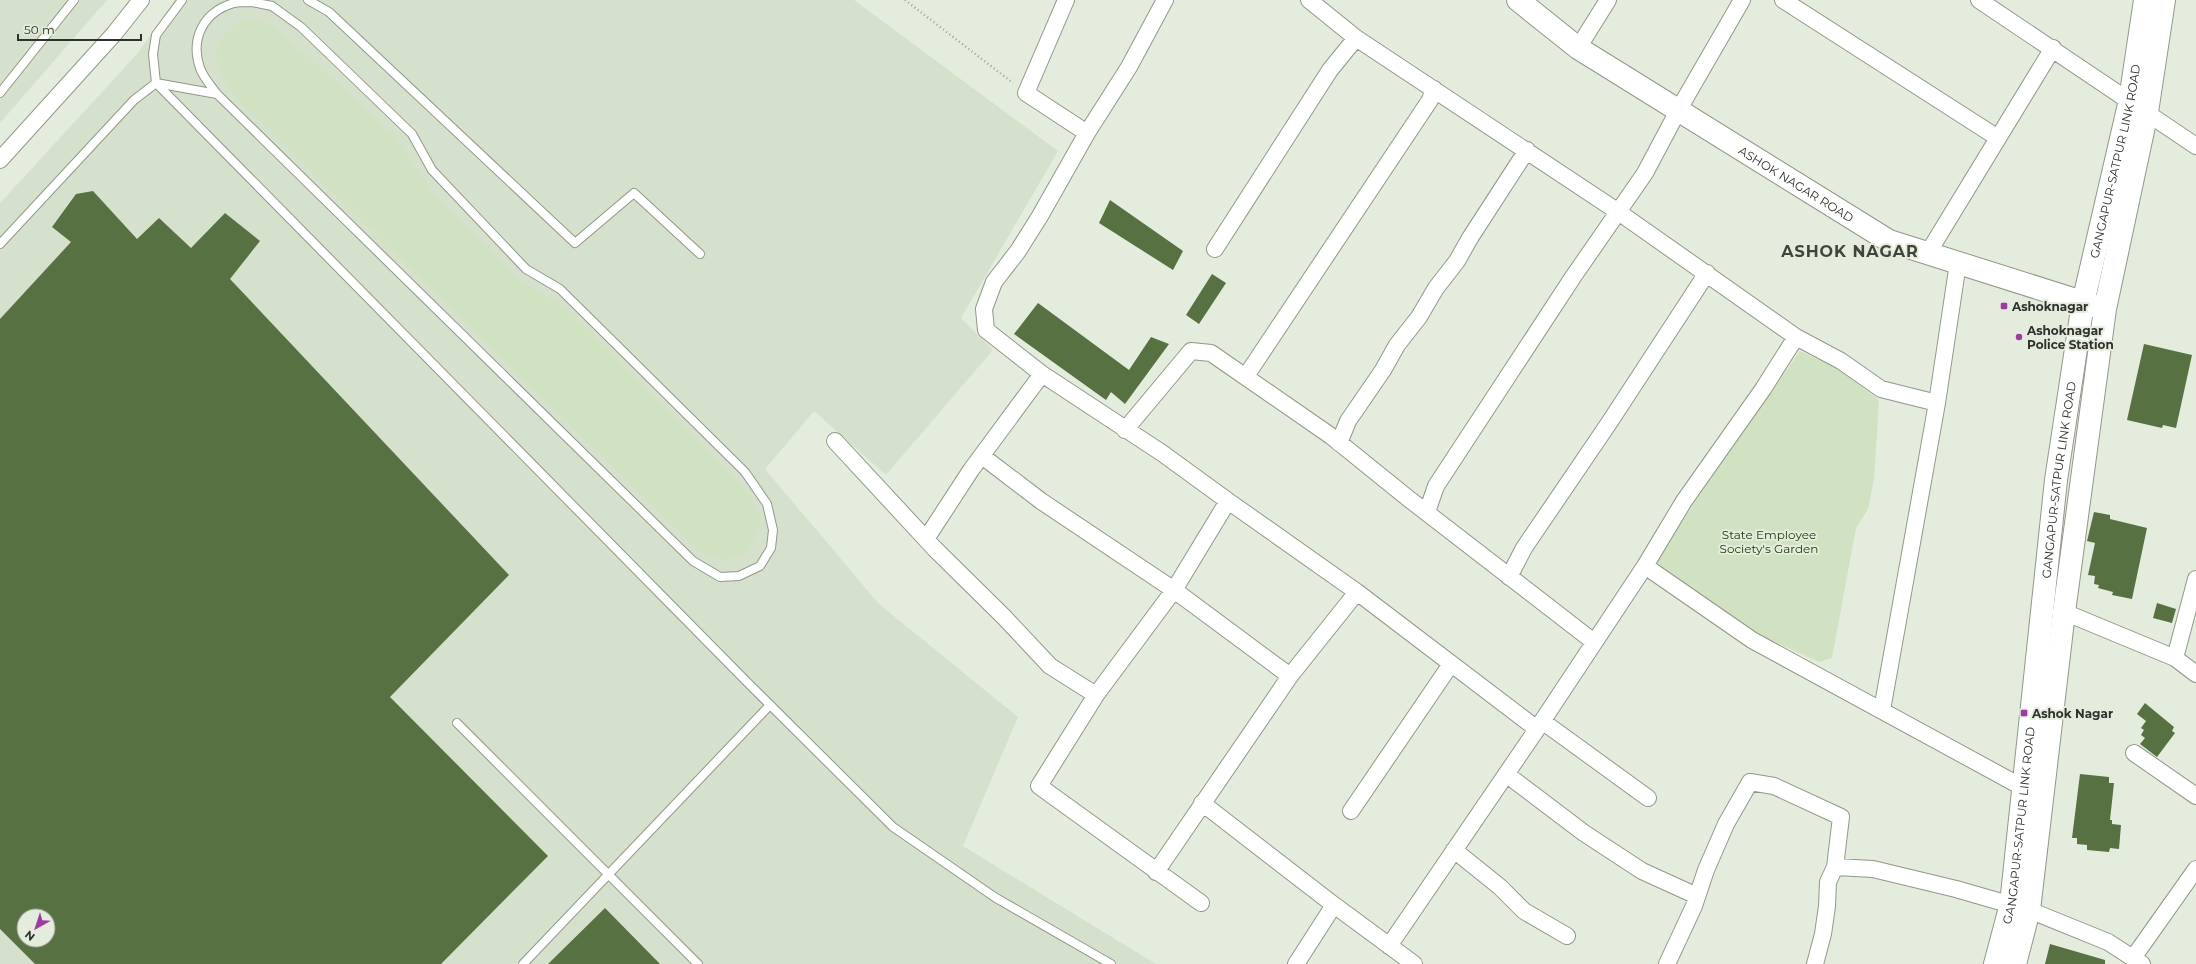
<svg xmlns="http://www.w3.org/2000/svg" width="2196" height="964" viewBox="0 0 2196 964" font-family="Montserrat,sans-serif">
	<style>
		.built { fill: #d6e1cd; fill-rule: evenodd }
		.green { fill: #d0e2c2 }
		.building { fill: #587143; fill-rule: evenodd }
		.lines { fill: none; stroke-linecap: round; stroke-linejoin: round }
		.lane-casing { stroke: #90988a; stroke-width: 10 }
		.street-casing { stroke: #90988a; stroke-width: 18 }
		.secondary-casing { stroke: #90988a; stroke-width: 24 }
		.primary-casing { stroke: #90988a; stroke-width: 24 }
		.path { stroke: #9ba196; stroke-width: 2.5; stroke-dasharray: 1 3; stroke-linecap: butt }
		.lane { stroke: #fff; stroke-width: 8 }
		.street { stroke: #fff; stroke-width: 16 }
		.secondary { stroke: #fff; stroke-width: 22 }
		.primary { stroke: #fff; stroke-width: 22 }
		.poi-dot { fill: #9e3ba0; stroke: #e4ecde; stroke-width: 1.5 }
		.labels { text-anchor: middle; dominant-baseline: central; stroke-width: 4; stroke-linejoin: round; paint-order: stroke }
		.street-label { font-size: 12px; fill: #2f322c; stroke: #e4ecde }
		.poi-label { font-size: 12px; font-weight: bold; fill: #2f322c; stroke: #e4ecde; text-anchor: start }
		.park-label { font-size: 12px; fill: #233b04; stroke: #e4ecde }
		.district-label { font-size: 16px; font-weight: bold; letter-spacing: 1px; fill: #3f453a; stroke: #e4ecde }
	</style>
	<rect width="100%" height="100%" fill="#e4ecde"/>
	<path class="built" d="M 0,0 L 107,0 L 0,123 Z
		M 175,0 L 854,0 L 1058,151 L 961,318 L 993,350 L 886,475 L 814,411 L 765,469 L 879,604 L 1018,717 L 963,846 L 1156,964 L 0,964 L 0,203 L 137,54 ZM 24,916 L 48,916 L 48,940 L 24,940 Z"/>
	<path class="green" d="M 243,20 L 261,20 L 274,26 L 394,135 L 433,193 L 520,281 L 567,308 L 742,485 L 761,515 L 757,533 L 748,552 L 725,561 L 700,552 L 230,92 C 213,56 207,45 243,20 Z
		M 1800,351 L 1836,368 L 1879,400 L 1874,480 L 1868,509 L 1856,528 L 1832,658 L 1819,662 L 1753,632 L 1654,565 L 1699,496 Z"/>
	<path class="building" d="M 93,191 L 137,239 L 159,218 L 191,248 L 225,213 L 260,241 L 230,279 L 509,575 L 390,697 L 548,856 L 441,964 L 35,964 L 0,929 L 0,319 L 71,242 L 52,227 L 76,194 ZM 24,916 L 48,916 L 48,940 L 24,940 Z
		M 1110,200 L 1183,251 L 1173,270 L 1099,223 Z
		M 1212,274 L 1226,283 L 1199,324 L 1186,315 Z
		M 1038,303 L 1129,370 L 1151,337 L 1169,344 L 1125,404 L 1111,392 L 1106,400 L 1014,334 Z
		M 2144,344 L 2192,355 L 2176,428 L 2163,425 L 2162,428 L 2127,420 Z
		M 2094,512 L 2110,515 L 2110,519 L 2147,528 L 2132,599 L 2112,595 L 2113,592 L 2098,588 L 2099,585 L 2094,584 L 2095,576 L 2088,575 L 2095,543 L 2087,541 Z
		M 2157,603 L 2176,609 L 2172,623 L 2153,618 Z
		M 2145,703 L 2174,727 L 2172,731 L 2175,733 L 2157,757 L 2140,744 L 2145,738 L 2141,735 L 2144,730 L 2141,728 L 2146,721 L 2137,714 Z
		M 2080,774 L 2109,777 L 2109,783 L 2114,783 L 2110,820 L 2112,820 L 2112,824 L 2121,825 L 2119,849 L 2110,848 L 2109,852 L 2087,850 L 2087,845 L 2077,844 L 2077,838 L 2072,838 Z
		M 605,908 L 660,964 L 548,964 Z
		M 2050,944 L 2105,960 L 2105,964 L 2045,964 Z"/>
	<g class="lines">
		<g class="lane-casing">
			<path id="lane" d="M 182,0 L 156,35 L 153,54 L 156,83 L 750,685 L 893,827 L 996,898 L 1111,964
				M 308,0 L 329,12 L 575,243 L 634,193 L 700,254
				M 252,2 L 272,6 L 301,27 L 412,134 L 432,170 L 526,269 L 560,289 L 745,472 L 767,504 L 773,530 L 771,548 L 760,566 L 739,576 L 720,577 L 693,561 L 217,94 C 211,86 203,77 200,68 C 190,39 203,12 234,3 C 239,2 246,2 252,2 Z
				M 0,93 L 74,0
				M 0,244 L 134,100 L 156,83 L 217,94
				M 457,723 L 698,964
				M 523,964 L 770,705"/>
		</g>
		<g class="street-casing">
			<path id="street" d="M 1066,0 L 1026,93 L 1087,133
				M 1309,0 L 1356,38 L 1617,211 L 1796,337
				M 1783,0 L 1998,138
				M 1979,0 L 2196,146
				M 1578,48 L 1608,0
				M 0,160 L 114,34 L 141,0
				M 1215,249 L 1330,70 L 1356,38
				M 1928,253 L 2053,48
				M 1042,374 L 986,330 L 984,309 L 994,282 L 1018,251 L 1040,216 L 1087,133 L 1129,67 L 1165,0
				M 1246,376 L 1430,100 L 1434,89
				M 1125,430 L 1191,351 L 1211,353 L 1331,436 L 1409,499 L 1594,642
				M 835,441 L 935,549 L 1004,617 L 1050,666 L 1096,695
				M 1339,443 L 1348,421 L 1383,370 L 1397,345 L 1419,317 L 1436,288 L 1457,261 L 1470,238 L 1527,150
				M 982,456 L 1041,501 L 1174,590 L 1228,501 L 1357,592 L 1537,729 L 1389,946
				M 1427,512 L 1436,486 L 1573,277 L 1645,173 L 1679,109 L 1742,0
				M 926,539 L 971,470 L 1042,374 L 1162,453 L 1228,501
				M 1645,566 L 1752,640 L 2033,793
				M 1509,577 L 1524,548 L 1609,423 L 1707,273
				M 2196,579 L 2175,658 L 2196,674
				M 2064,612 L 2175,658
				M 1290,676 L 1357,592
				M 1882,710 L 1937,403
				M 1542,721 L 1648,798
				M 1537,729 L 1645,566 L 1684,501 L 1763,389 L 1796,337 L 1841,361 L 1881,389 L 1937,403 L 1958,263
				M 2134,753 L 2196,796
				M 1506,774 L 1584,833 L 1642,871 L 1697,896
				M 1202,803 L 1334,905
				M 1351,811 L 1451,664
				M 1454,850 L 1500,887 L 1524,911 L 1567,936
				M 1835,867 L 1873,869 L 1956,889 L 2029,910 L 2108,942 L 2142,964
				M 1156,872 L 1290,676 L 1174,590 L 1096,695 L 1039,786 L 1201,903
				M 2133,958 L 2196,869
				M 1296,964 L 1334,905 L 1414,964
				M 1667,964 L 1694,906 L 1706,870 L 1726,824 L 1750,782 L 1774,786 L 1841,817 L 1835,867 L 1828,882 L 1827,906 L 1823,934 L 1815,964"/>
		</g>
		<g class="secondary-casing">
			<g id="secondary">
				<path id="s1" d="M 1518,0 L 1578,48 L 1889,241 L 2101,308"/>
			</g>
		</g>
		<g class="primary-casing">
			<g id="primary">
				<path id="s2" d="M 1995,964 L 2011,904 L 2056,480 L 2083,303 L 2130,100 L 2145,0"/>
				<path d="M 2015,964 L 2029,910 L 2064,612 L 2105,309 L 2147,112 L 2164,0"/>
			</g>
		</g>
		<path class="path" d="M 905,0 L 1013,83"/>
		<use href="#lane" class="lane"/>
		<use href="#street" class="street"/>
		<use href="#secondary" class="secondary"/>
		<use href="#primary" class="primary"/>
	</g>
	<g class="poi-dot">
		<rect x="2000" y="302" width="8" height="8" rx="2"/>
		<circle cx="2019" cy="337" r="4"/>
		<rect x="2020" y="709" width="8" height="8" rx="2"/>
	</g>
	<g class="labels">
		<g class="street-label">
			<text stroke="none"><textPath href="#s2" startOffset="813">GANGAPUR-SATPUR LINK ROAD</textPath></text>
			<text stroke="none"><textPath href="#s1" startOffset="334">ASHOK NAGAR ROAD</textPath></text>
			<text stroke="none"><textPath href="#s2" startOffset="489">GANGAPUR-SATPUR LINK ROAD</textPath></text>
			<text stroke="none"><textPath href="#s2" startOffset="141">GANGAPUR-SATPUR LINK ROAD</textPath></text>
		</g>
		<g class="poi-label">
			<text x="2012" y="306">Ashoknagar</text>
			<text x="2027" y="330">Ashoknagar<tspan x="2027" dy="14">Police Station</tspan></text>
			<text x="2032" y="713">Ashok Nagar</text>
		</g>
		<g class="park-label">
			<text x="1769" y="534">State Employee<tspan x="1769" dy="14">Society's Garden</tspan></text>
		</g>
		<g class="district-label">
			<text x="1850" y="251">ASHOK NAGAR</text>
		</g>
	</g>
	<g transform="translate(36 928) rotate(219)"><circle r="19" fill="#e4ecde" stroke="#9ca297"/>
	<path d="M0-3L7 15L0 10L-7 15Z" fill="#9e3ba0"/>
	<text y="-6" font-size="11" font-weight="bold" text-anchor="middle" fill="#2f322c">N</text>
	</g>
	<path d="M18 34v6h123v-6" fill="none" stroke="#2f322c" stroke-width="2"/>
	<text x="24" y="34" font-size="12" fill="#2f322c" stroke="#e4ecde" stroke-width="3" paint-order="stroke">50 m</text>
</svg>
